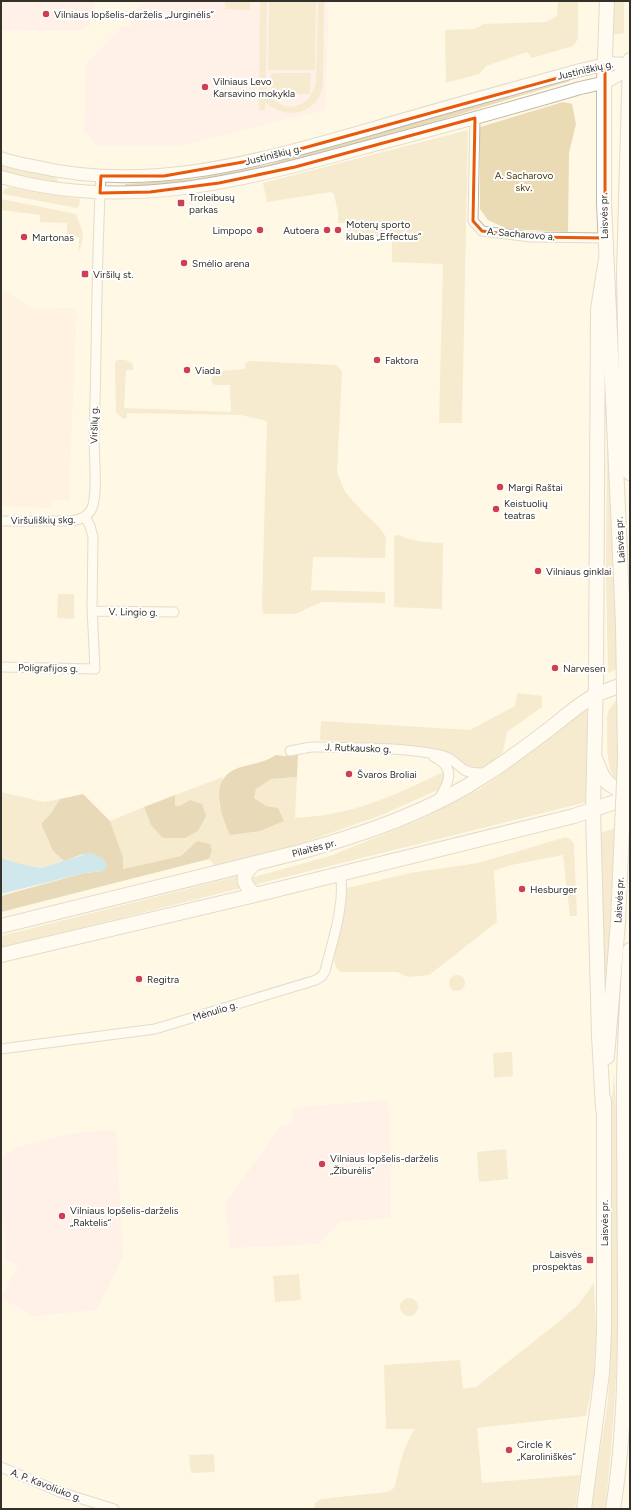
<svg xmlns="http://www.w3.org/2000/svg" width="631" height="1510" viewBox="0 0 631 1510" font-family="Figtree,sans-serif">
	<style>
		.industrial { fill: #feeadb }
		.education { fill: #fee8eb }
		.green { fill: #eadbb4 }
		.forest { fill: #ccb781 }
		.water { fill: #98d4f3 }
		.lines { fill: none; stroke-linecap: round; stroke-linejoin: round }
		.minor-casing { stroke: #c1baa9; stroke-width: 11 }
		.secondary-casing { stroke: #c1baa9; stroke-width: 14 }
		.primary-casing { stroke: #c1baa9; stroke-width: 16 }
		.minor { stroke: #fff; stroke-width: 9 }
		.secondary { stroke: #fff; stroke-width: 12 }
		.primary { stroke: #fff; stroke-width: 14 }
		.primary-bridge-casing { stroke: #c1baa9; stroke-width: 16; stroke-linecap: butt }
		.primary-bridge { stroke: #fff; stroke-width: 14 }
		.marked { fill: none; stroke: #e8590c; stroke-width: 3; stroke-linejoin: round }
		.poi-dot { fill: #cf3f51; stroke: #fff; stroke-width: 1.5 }
		.labels { text-anchor: middle; dominant-baseline: central; stroke-width: 4; stroke-linejoin: round; paint-order: stroke }
		.poi-label { font-size: 10px; fill: #33312a; stroke: #fff; text-anchor: start }
		.street-label { font-size: 10px; fill: #33312a; stroke: #fff }
		.park-label { font-size: 10px; fill: #47380b; stroke: #fff }
	</style>
	<rect width="100%" height="100%" fill="#fff8e5"/>
	<path class="industrial" d="M 1,283 L 1,288 L 35,309 L 77,308 L 70,468 L 70,500 L 52,500 L 51,508 L 1,506 Z"/>
	<path class="education" d="M 1,1 L 94,1 L 94,13 L 90,13 L 90,25 L 77,31 L 1,30 Z
		M 145,1 L 327,1 L 328,27 L 325,110 L 179,146 L 97,146 L 84,131 L 86,64 L 123,26 L 131,26 L 132,14 Z
		M 387,1100 L 388,1111 L 390,1111 L 391,1218 L 339,1222 L 319,1244 L 229,1248 L 226,1202 L 281,1126 L 293,1124 L 292,1108 Z
		M 116,1130 L 123,1256 L 96,1310 L 34,1316 L 1,1298 L 18,1265 L 6,1259 L 1,1183 L 3,1156 L 14,1148 L 74,1133 Z"/>
	<path class="green" d="M 225,1 L 250,1 L 250,10 L 225,9 Z
		M 260,1 L 267,1 L 266,84 C 274,115 309,114 316,82 L 318,1 L 324,1 L 323,84 C 318,115 287,121 265,102 L 265,110 L 259,110 Z
		M 269,1 L 316,1 L 315,70 L 268,70 Z
		M 558,1 L 578,1 L 578,39 L 573,46 L 532,58 L 527,52 L 486,66 L 479,74 L 446,83 L 445,30 L 474,29 L 484,24 L 545,22 L 557,16 Z
		M 613,1 L 624,1 L 624,33 L 612,35 Z
		M 271,73 L 311,73 L 310,94 L 271,94 Z
		M 570,80 L 570,81 C 495,103 420,127 344,148 C 284,164 223,180 161,186 C 149,187 137,186 125,187 L 125,184 L 194,179 L 266,165 Z
		M 563,102 L 572,104 L 576,124 L 569,153 L 568,232 L 507,229 L 488,220 L 480,209 L 480,127 Z
		M 468,130 L 462,423 L 439,423 L 443,264 L 392,262 L 392,239 L 347,238 L 347,223 L 338,223 L 338,213 L 334,194 L 331,192 L 267,202 L 263,183 Z
		M 1,166 L 56,177 L 58,181 L 56,182 L 7,172 L 1,170 Z
		M 9,187 L 27,191 L 80,199 L 79,206 L 77,208 L 3,194 L 4,190 Z
		M 1,199 L 76,214 C 82,230 86,235 79,251 L 79,237 L 67,236 L 67,223 L 40,222 L 40,215 L 1,210 Z
		M 117,360 L 125,360 L 132,363 L 134,370 L 126,370 L 124,408 L 231,412 L 230,385 L 215,385 L 212,383 L 211,380 L 213,376 L 220,375 L 221,371 L 245,369 L 245,364 L 249,361 L 336,365 L 342,371 L 337,472 L 345,492 L 362,511 L 379,527 L 386,537 L 385,558 L 313,557 L 311,590 L 385,592 L 385,603 L 322,602 L 295,614 L 263,614 L 262,605 L 267,421 L 241,415 L 127,413 L 126,419 L 122,418 L 116,412 L 115,362 Z
		M 607,434 L 615,580 L 617,669 L 608,673 L 606,577 Z
		M 398,535 C 412,542 428,542 443,543 L 442,609 L 394,607 L 394,536 Z
		M 58,594 L 74,594 L 74,619 L 57,618 Z
		M 517,693 L 542,696 L 542,707 L 507,732 L 503,752 L 490,764 L 481,769 L 469,768 L 417,747 L 320,740 L 321,721 L 470,730 L 515,706 Z
		M 617,699 L 617,780 C 604,771 608,734 607,719 L 608,711 Z
		M 585,709 L 587,711 L 588,802 L 587,802 L 253,885 L 251,880 L 254,877 L 330,856 L 424,818 L 478,790 L 494,779 Z
		M 445,771 L 446,775 L 440,789 L 379,816 L 279,851 L 216,867 L 209,859 L 212,851 L 197,841 L 181,856 L 123,869 L 123,857 L 110,821 L 144,807 L 151,825 L 180,806 L 175,806 L 175,795 L 223,777 L 219,795 L 219,807 L 278,808 L 266,806 L 254,798 L 256,789 L 271,779 L 297,777 L 295,818 C 308,817 322,816 335,813 C 373,806 410,788 445,771 Z
		M 1,792 L 44,802 L 60,799 L 51,813 L 41,824 L 53,851 L 64,861 L 41,868 L 21,864 L 1,858 Z
		M 615,828 L 605,1020 L 600,833 Z
		M 566,837 L 571,840 L 574,844 L 577,916 L 570,916 L 563,855 L 511,865 L 494,871 L 497,922 L 429,975 L 408,977 L 397,972 L 341,972 L 336,968 L 334,960 L 347,888 L 410,873 L 478,863 Z
		M 239,876 L 241,888 L 1,948 L 1,936 Z
		M449 983a8 8 0 1 1 16 0a8 8 0 1 1-16 0Z
		M 512,1052 L 513,1076 L 494,1078 L 493,1053 Z
		M 614,1072 C 622,1218 622,1364 605,1509 L 591,1509 L 608,1401 L 610,1366 L 612,1102 Z
		M 506,1149 L 508,1179 L 479,1182 L 477,1152 Z
		M 299,1274 L 301,1300 L 275,1302 L 273,1276 Z
		M 594,1283 L 596,1334 L 594,1374 L 586,1416 L 477,1428 L 482,1483 L 580,1475 L 575,1509 L 314,1509 L 315,1503 L 321,1499 L 387,1492 L 392,1490 L 395,1486 C 400,1465 402,1449 415,1429 L 386,1429 L 384,1365 L 460,1360 L 463,1389 L 476,1387 L 556,1324 L 579,1304 Z
		M400 1307a9 9 0 1 1 18 0a9 9 0 1 1-18 0Z
		M 214,1454 L 215,1472 L 191,1473 L 189,1455 Z"/>
	<path class="forest" d="M 298,754 L 297,777 L 271,779 L 256,789 L 254,798 L 266,806 L 278,808 L 284,821 L 260,831 L 230,835 C 220,813 208,779 238,768 C 251,764 264,763 276,755 L 285,756 Z
		M 83,794 L 110,821 L 123,857 L 123,869 L 181,856 L 197,841 L 210,844 L 212,851 L 209,859 L 1,912 L 1,897 L 4,895 L 84,873 L 104,871 L 83,854 L 64,861 L 53,851 L 41,824 L 51,813 L 60,799 Z
		M 175,795 L 175,806 L 180,806 L 190,800 L 202,804 L 206,816 L 198,831 L 185,838 L 163,838 L 151,825 L 144,807 Z"/>
	<path class="water" d="M 89,853 C 98,854 112,862 104,871 L 84,873 L 1,894 L 1,858 L 21,864 L 41,868 Z"/>
	<g class="lines">
		<g class="minor-casing">
			<path id="minor" d="M 475,118 L 473,221 L 482,231 L 531,237 L 605,238
				M 1,521 L 70,521 C 80,520 88,517 92,508 C 98,493 94,456 94,438 C 97,351 96,263 101,176
				M 92,611 L 174,612
				M 1,667 L 95,669 L 92,607 L 93,537 L 90,526 L 85,517
				M 290,751 L 311,747 L 323,747 C 362,748 402,747 440,755 C 450,757 455,763 463,769 C 469,774 479,773 486,773
				M 434,757 C 457,768 449,783 438,800
				M 1,1049 L 155,1029 L 316,980 L 322,976 L 325,971 C 332,942 346,903 340,873
				M 1,1467 L 60,1492 L 114,1509"/>
		</g>
		<g class="secondary-casing">
			<path id="secondary" d="M 1,158 C 11,162 22,164 33,166 C 152,194 260,160 374,128 C 442,108 511,89 580,70 C 596,67 615,59 630,66 C 614,81 600,84 580,88 C 513,108 446,126 378,144 C 252,178 131,214 1,177"/>
		</g>
		<g class="primary-casing">
			<path id="primary" d="M 607,1 L 604,83 L 604,203 L 619,531
				M 630,60 L 624,273 L 626,384 L 630,473
				M 596,760 C 604,784 608,785 630,795
				M 255,863 C 241,876 241,882 255,895
				M 1,926 L 300,852 C 366,833 430,812 488,773 C 510,759 531,743 552,727 C 566,716 580,703 596,695 C 607,690 619,686 630,682
				M 1,955 L 255,895 L 574,816 L 630,797
				M 607,1057 L 618,922
				M 603,1108 L 599,1035 L 593,810 L 596,679 L 598,309 L 606,259
				M 584,1509 L 602,1373 L 604,1333 L 604,1100
				M 613,1509 C 624,1441 625,1372 625,1304 C 625,1240 624,1177 624,1113 C 623,1058 627,1004 630,950"/>
		</g>
		<use href="#minor" class="minor"/>
		<use href="#secondary" class="secondary"/>
		<use href="#primary" class="primary"/>
		<g class="primary-bridge-casing">
			<path id="primary-bridge" d="M 618,922 L 625,758 L 623,625 L 619,531"/>
		</g>
		<use href="#primary-bridge" class="primary-bridge"/>
	</g>
	<path d="M0 0H631V1510H0ZM 605,65 L 605,238 L 531,237 L 482,231 L 473,221 L 475,118 L 295,167 L 219,183 L 150,192 L 100,193 L 101,176 L 164,176 L 271,157 Z" fill="#fff8e5" fill-opacity=".55" fill-rule="evenodd"/>
	<path class="marked" d="M 605,65 L 605,238 L 531,237 L 482,231 L 473,221 L 475,118 L 295,167 L 219,183 L 150,192 L 100,193 L 101,176 L 164,176 L 271,157 Z"/>
	<g class="poi-dot">
		<circle cx="46" cy="14" r="4"/>
		<circle cx="205" cy="87" r="4"/>
		<rect x="177" y="199" width="8" height="8" rx="2"/>
		<circle cx="260" cy="230" r="4"/>
		<circle cx="327" cy="230" r="4"/>
		<circle cx="338" cy="230" r="4"/>
		<circle cx="24" cy="237" r="4"/>
		<circle cx="184" cy="263" r="4"/>
		<rect x="81" y="270" width="8" height="8" rx="2"/>
		<circle cx="377" cy="360" r="4"/>
		<circle cx="187" cy="370" r="4"/>
		<circle cx="500" cy="487" r="4"/>
		<circle cx="496" cy="509" r="4"/>
		<circle cx="538" cy="571" r="4"/>
		<circle cx="555" cy="668" r="4"/>
		<circle cx="349" cy="774" r="4"/>
		<circle cx="522" cy="889" r="4"/>
		<circle cx="139" cy="979" r="4"/>
		<circle cx="322" cy="1164" r="4"/>
		<circle cx="62" cy="1216" r="4"/>
		<rect x="586" y="1256" width="8" height="8" rx="2"/>
		<circle cx="509" cy="1450" r="4"/>
	</g>
	<g class="labels">
		<g class="poi-label">
			<text x="54" y="14">Vilniaus lopšelis-darželis „Jurginėlis“</text>
			<text x="213" y="81">Vilniaus Levo<tspan x="213" dy="12">Karsavino mokykla</tspan></text>
			<text x="189" y="197">Troleibusų<tspan x="189" dy="12">parkas</tspan></text>
			<text x="346" y="224">Moterų sporto<tspan x="346" dy="12">klubas „Effectus“</tspan></text>
			<text x="252" y="230" text-anchor="end">Limpopo</text>
			<text x="319" y="230" text-anchor="end">Autoera</text>
			<text x="32" y="237">Martonas</text>
			<text x="192" y="263">Smėlio arena</text>
			<text x="93" y="274">Viršilų st.</text>
			<text x="385" y="360">Faktora</text>
			<text x="195" y="370">Viada</text>
			<text x="508" y="487">Margi Raštai</text>
			<text x="504" y="503">Keistuolių<tspan x="504" dy="12">teatras</tspan></text>
			<text x="546" y="571">Vilniaus ginklai</text>
			<text x="563" y="668">Narvesen</text>
			<text x="357" y="774">Švaros Broliai</text>
			<text x="530" y="889">Hesburger</text>
			<text x="147" y="979">Regitra</text>
			<text x="330" y="1158">Vilniaus lopšelis-darželis<tspan x="330" dy="12">„Žiburėlis“</tspan></text>
			<text x="70" y="1210">Vilniaus lopšelis-darželis<tspan x="70" dy="12">„Raktelis“</tspan></text>
			<text x="582" y="1254" text-anchor="end">Laisvės<tspan x="582" dy="12">prospektas</tspan></text>
			<text x="517" y="1444">Circle K<tspan x="517" dy="12">„Karoliniškės“</tspan></text>
		</g>
		<g class="street-label">
			<text transform="translate(585 70) rotate(-13)">Justiniškių g.</text>
			<text transform="translate(273 155) rotate(-14)">Justiniškių g.</text>
			<text transform="translate(604 216) rotate(-91)">Laisvės pr.</text>
			<text transform="translate(521 234) rotate(5)">A. Sacharovo a.</text>
			<text transform="translate(94 425) rotate(-89)">Viršilų g.</text>
			<text transform="translate(43 520) rotate(-1)">Viršuliškių skg.</text>
			<text transform="translate(620 540) rotate(-93)">Laisvės pr.</text>
			<text transform="translate(133 612) rotate(1)">V. Lingio g.</text>
			<text transform="translate(48 668) rotate(1)">Poligrafijos g.</text>
			<text transform="translate(358 748) rotate(2)">J. Rutkausko g.</text>
			<text transform="translate(314 848) rotate(-15)">Pilaitės pr.</text>
			<text transform="translate(619 900) rotate(-87)">Laisvės pr.</text>
			<text transform="translate(215 1011) rotate(-17)">Mėnulio g.</text>
			<text transform="translate(604 1223) rotate(-90)">Laisvės pr.</text>
			<text transform="translate(46 1485) rotate(21)">A. P. Kavoliuko g.</text>
		</g>
		<g class="park-label">
			<text x="524" y="175">A. Sacharovo<tspan x="524" dy="12">skv.</tspan></text>
		</g>
	</g>
	<rect width="631" height="1510" fill="none" stroke="#33312a" stroke-width="4"/>
</svg>
